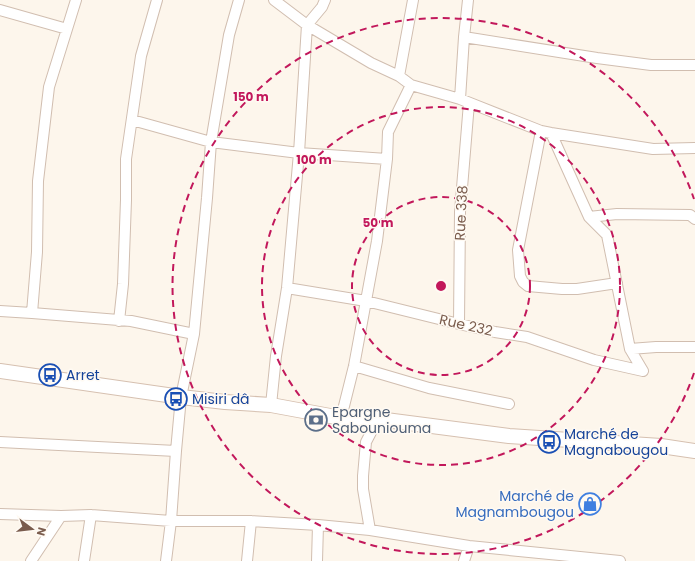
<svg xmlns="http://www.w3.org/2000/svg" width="695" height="561" viewBox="0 0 695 561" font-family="Poppins,sans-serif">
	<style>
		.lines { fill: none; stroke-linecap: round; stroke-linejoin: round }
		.street-casing { stroke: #d1beb0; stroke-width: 12 }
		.secondary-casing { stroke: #d6c0b0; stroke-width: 16 }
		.street { stroke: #fff; stroke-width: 10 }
		.secondary { stroke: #fff; stroke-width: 14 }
		.ring { fill: none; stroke: #c2185b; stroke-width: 2; stroke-dasharray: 7 5 }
		.labels { text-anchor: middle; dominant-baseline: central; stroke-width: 3; stroke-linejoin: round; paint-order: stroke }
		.street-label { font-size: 14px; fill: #7a5c4d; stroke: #fffaf3 }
		.transit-label { font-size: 14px; fill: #164399; stroke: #fffaf3; text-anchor: start }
		.service-label { font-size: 14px; fill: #4e5e75; stroke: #fffaf3; text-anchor: start }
		.shop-label { font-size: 14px; fill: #366cbe; stroke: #fffaf3; text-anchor: end }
		.centre { fill: #c2185b; stroke: #fffaf3; stroke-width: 2 }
		.ring-label { font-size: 12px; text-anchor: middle; font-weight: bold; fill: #c2185b; stroke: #fffaf3; stroke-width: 3; stroke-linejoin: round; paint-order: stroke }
	</style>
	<rect width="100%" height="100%" fill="#fdf6ec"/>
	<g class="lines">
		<g class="street-casing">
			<path id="street" d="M 274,0 L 307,25 L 371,63 L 399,76 L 411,85 L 460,99 L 541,131 L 551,133 L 653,149 L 695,148
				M 0,10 L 67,29
				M 464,37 L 597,58 L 651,65 L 695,65
				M 399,76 L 413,0
				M 460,99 L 464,37 L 468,0
				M 132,120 L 211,142 L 299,153 L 387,159
				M 541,131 L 518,250 L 520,276 L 523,282 L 528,286 L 562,289 L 577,289 L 617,283
				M 551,133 L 589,217 L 607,235 L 630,349 L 643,371
				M 589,217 L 617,214 L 690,215 L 695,219
				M 287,288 L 366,301 L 459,324 L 495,332 L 527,337 L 594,360 L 643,371
				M 0,311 L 32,313 L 131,321 L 194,334
				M 32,313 L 37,252 L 38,181 L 49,87 L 76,0
				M 119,321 L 123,284 L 126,200 L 126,159 L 141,56 L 157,0
				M 459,324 L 460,212 L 469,103
				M 630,349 L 656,347 L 695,347
				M 354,366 L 429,388 L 509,404
				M 271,405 L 276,356 L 287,288 L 299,153 L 307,25 L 322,7 L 325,0
				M 341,418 L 354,366 L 377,241 L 387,159 L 388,132 L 411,85
				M 0,442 L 176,451
				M 0,514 L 61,516 L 91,515 L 171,521 L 251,521 L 318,525 L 370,530 L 469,546 L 620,561
				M 370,530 L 363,489 L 363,476 L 366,442 L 378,419
				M 31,561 L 61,516
				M 84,561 L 91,515
				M 166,561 L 171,521 L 176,451 L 181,397 L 194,334 L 207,198 L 211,142 L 229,35 L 239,0
				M 247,561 L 251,521
				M 317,561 L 318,525
				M 464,561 L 469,546"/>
		</g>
		<g class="secondary-casing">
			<path id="secondary" d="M 0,371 L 181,397 L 225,402 L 271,405 L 341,418 L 378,419 L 509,436 L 661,446 L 695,451"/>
		</g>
		<use href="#street" class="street"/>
		<use href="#secondary" class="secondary"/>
	</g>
	<g class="ring">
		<circle cx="441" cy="286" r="89"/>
		<circle cx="441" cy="286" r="179"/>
		<path d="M694 373A268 268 0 1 1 694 199"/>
	</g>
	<defs>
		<g id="bus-ring" transform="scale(1.15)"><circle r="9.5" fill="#fffaf3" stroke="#1a4fb4" stroke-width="1.5"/><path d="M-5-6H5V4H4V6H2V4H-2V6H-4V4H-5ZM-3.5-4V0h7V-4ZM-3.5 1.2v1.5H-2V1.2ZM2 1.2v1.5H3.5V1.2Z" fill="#1a4fb4"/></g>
		<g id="bank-ring" transform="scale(1.15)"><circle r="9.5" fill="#fffaf3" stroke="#5c6f8a" stroke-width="1.5"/><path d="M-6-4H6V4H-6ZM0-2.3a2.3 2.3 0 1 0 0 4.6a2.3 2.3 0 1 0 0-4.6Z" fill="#5c6f8a"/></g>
		<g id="shop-ring" transform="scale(1.15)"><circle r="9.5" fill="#fffaf3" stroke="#3f7fe0" stroke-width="1.5"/><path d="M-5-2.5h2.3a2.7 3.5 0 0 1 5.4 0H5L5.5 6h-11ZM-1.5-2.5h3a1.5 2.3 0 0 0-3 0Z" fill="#3f7fe0"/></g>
	</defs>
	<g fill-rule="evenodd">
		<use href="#bus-ring" x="50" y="375"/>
		<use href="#bus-ring" x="176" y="399"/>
		<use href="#bank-ring" x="316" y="420"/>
		<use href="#bus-ring" x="549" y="442"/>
		<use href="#shop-ring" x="590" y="504"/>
	</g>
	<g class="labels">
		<g class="street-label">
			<text transform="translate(461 213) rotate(-87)">Rue 338</text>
			<text transform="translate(466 325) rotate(13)">Rue 232</text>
		</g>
		<g class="transit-label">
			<text x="66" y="375">Arret</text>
			<text x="192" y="399">Misiri dâ</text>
			<text x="564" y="434">Marché de<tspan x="564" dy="16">Magnabougou</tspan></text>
		</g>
		<g class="service-label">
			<text x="332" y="412">Epargne<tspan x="332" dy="16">Sabouniouma</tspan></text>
		</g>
		<g class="shop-label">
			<text x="574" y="496">Marché de<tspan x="574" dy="16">Magnambougou</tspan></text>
		</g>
	</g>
	<circle cx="441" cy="286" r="6" class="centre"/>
	<g class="ring-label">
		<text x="251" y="101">150 m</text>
		<text x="314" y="164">100 m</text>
		<text x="378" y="227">50 m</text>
	</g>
	<g transform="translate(32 529) rotate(105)" stroke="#fffaf3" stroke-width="3" paint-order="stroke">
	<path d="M0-3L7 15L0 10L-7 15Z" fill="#7a5c4d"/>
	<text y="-6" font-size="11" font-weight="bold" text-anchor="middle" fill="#7a5c4d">N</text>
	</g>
</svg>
